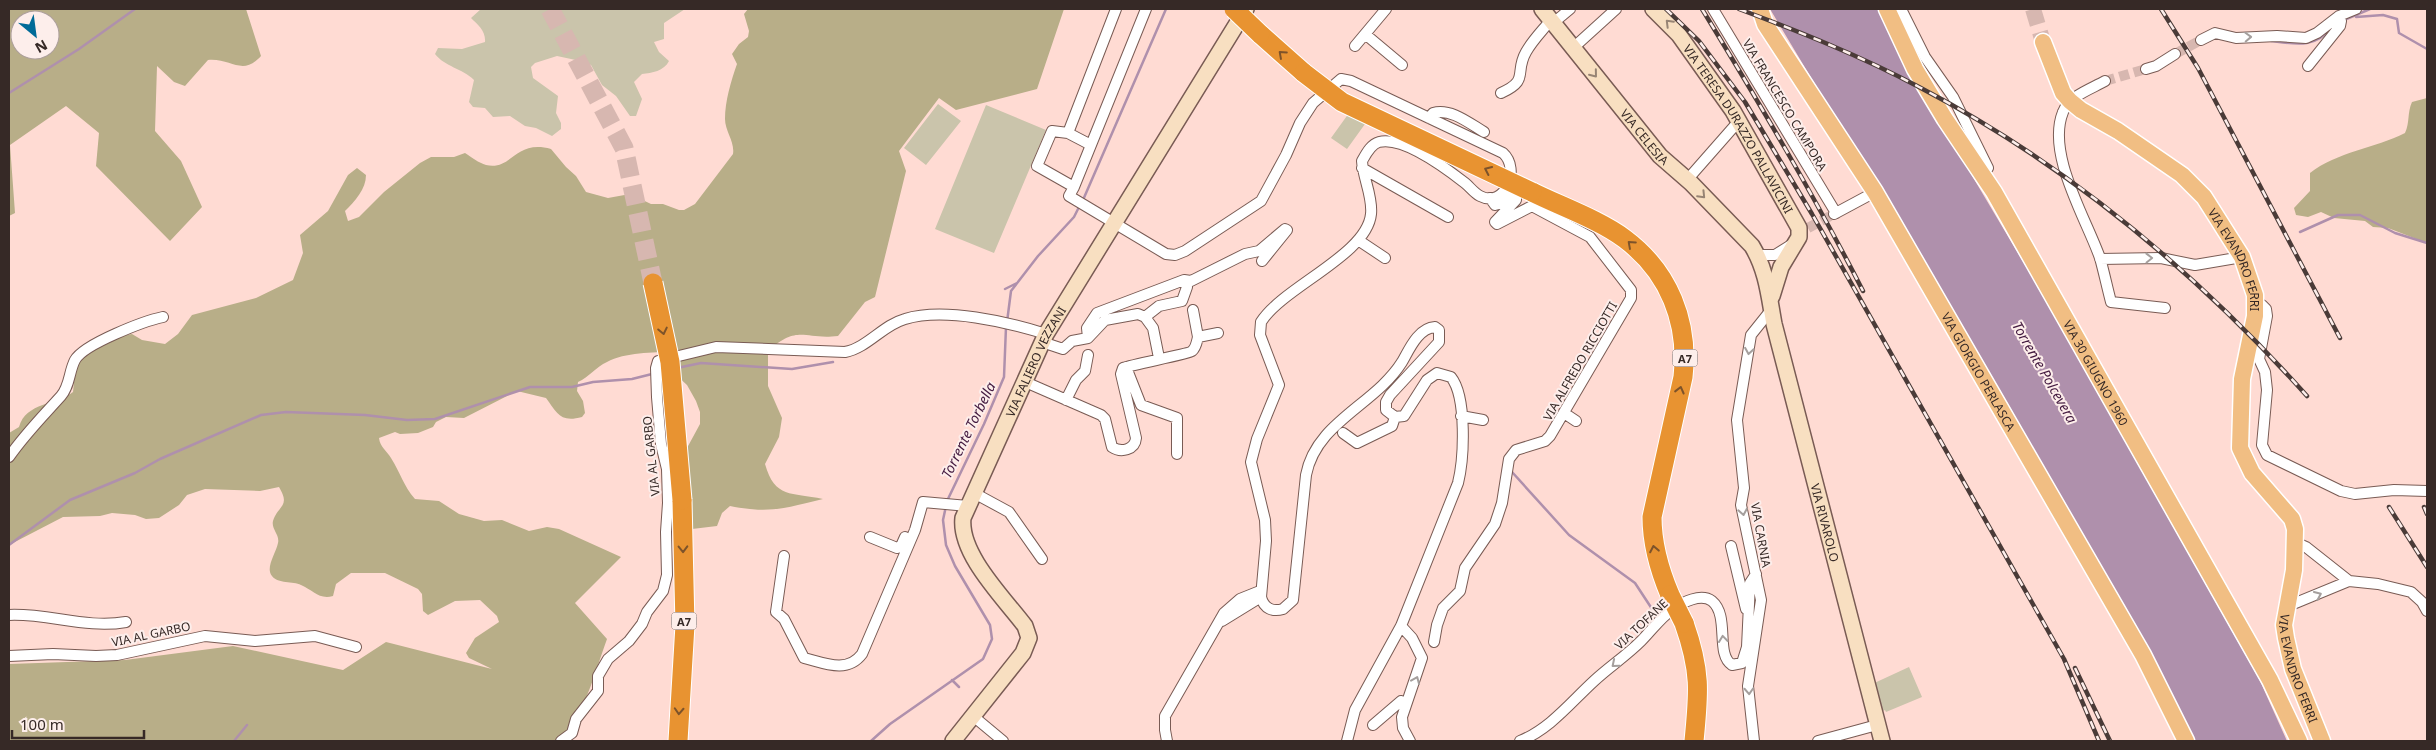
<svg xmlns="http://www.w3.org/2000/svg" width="2436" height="750" viewBox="0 0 2436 750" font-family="'Noto Sans',sans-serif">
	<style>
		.green { fill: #cac4ab }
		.forest { fill: #b8ae88; fill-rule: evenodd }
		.water { fill: #af90ac }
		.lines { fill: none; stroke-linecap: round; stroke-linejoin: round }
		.stream { stroke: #af90ac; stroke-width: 2.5 }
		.street-tunnel { stroke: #d7b7b0; stroke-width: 10; stroke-dasharray: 10 5; stroke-linecap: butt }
		.primary-tunnel { stroke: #d7b7b0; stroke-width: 16; stroke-dasharray: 16 8; stroke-linecap: butt }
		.highway-tunnel { stroke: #d7b7b0; stroke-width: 19; stroke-dasharray: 19 9; stroke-linecap: butt }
		.street-casing { stroke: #795b54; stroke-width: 12 }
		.secondary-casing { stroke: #795b54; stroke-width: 18 }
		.primary-casing { stroke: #fff; stroke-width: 19 }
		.highway-casing { stroke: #fff; stroke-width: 21 }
		.street { stroke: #fff; stroke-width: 10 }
		.secondary { stroke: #f8dfc1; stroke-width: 15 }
		.primary { stroke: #f1be83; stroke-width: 16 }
		.highway { stroke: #e89331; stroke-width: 19 }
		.rail-casing { stroke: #4a3b38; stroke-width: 4.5 }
		.rail { stroke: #fdeeeb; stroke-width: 2.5; stroke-dasharray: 8; stroke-linecap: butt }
		.highway-bridge-casing { stroke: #fff; stroke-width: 21; stroke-linecap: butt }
		.highway-bridge { stroke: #e89331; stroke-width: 19 }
		.oneway { stroke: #978474 }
		.oneway2 { stroke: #a59f9d }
		.oneway3 { stroke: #7d532a }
		.labels { text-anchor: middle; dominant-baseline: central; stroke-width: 4; stroke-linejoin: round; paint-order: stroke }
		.shield { fill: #fdeeeb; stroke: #726461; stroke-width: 1 }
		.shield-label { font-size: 11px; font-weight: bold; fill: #362926 }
		.street-label { font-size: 12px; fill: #362926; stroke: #fdeeeb }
		.water-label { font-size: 14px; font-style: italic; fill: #42193f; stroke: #fdeeeb }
	</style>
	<rect width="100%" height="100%" fill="#ffdbd3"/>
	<path class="green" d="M 481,9 L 685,9 L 664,23 L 664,39 L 654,42 L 659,52 L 669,61 C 664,71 652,73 642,74 L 634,82 L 642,99 L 636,116 L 630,116 L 616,96 L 602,85 L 591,65 L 585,62 L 557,56 L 535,63 L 531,67 L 533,78 L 558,96 L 556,113 L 561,123 L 561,129 L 552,136 L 536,128 L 525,126 L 510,116 L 493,117 L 485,108 L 473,107 L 469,102 L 474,80 C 462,68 445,67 435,54 L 438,48 L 462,49 L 485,42 C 486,31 478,25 471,18 Z
		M 938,104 L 961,121 L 926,165 L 904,148 Z
		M 986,105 L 1046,130 L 994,253 L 935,229 Z
		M 1349,113 L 1365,124 L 1347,149 L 1331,138 Z
		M 1909,667 L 1922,697 L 1886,712 L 1885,710 L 1878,713 L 1870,685 Z"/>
	<path class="forest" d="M 9,9 L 246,9 L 261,56 C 242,77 232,58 208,60 L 185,86 L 174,82 L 157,66 L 155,131 L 181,161 L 202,207 L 170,241 L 96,166 L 99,133 L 66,106 L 10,145 L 15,213 L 9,216 ZM 20,20 L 50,20 L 50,50 L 20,50 Z
		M 748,9 L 1064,9 L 1037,89 L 956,110 L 939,98 L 899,151 L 906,171 L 875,297 L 865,302 L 838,336 C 803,340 799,324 768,351 L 768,386 L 782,418 L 779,437 L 765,464 C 775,499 791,492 823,499 C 785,508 770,514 730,506 L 722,513 L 717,526 L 692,529 L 687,448 L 700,424 L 700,412 L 696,401 L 687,385 L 675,374 L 673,351 C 653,353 625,352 607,362 C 596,367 589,377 578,382 L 577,391 L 583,401 L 585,413 L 582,417 C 560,423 557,413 546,398 L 517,391 L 464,418 L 446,417 L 436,422 L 433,427 L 418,433 L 400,434 L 395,432 L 379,438 C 380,447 387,451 391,458 C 401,474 403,485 415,499 L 439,501 L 459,514 L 484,521 L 502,520 L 529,531 L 547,527 L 559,529 L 621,557 L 575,603 L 607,639 C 594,674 585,716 558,741 L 9,741 L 9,664 L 125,660 L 233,646 L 343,670 L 386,642 L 492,669 L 469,658 L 466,653 L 475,638 L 499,622 L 497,616 L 480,600 L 455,601 L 428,615 L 423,611 L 422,594 L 418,589 L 385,573 L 351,573 L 336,584 L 333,596 C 319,600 313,590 301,585 C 293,581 278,584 272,576 C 265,568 276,553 278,543 C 280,535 271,529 273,521 C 278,505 291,507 279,487 L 260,491 L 205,489 L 187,495 L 179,505 L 159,518 L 146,519 L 135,515 L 112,513 L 100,516 L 63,517 L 9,545 L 9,433 L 19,427 C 26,402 57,405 73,392 L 76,364 L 82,355 L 126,335 L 132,334 L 142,340 L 165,344 L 178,334 L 192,315 L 256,298 L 293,280 L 303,253 L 300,235 L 328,211 L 348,175 L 357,168 L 366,175 C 366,189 355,201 345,211 L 348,221 L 359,217 L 384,192 L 420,163 L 431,157 L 454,157 L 465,153 C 471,157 479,163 486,165 C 512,171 515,139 551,149 L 566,167 L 576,176 L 586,192 L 608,198 L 630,194 L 651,204 L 663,204 L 679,210 L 684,210 L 695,204 L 733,154 C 735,142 725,131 725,119 C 725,101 731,81 737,64 L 732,54 L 739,44 L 748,37 L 749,31 L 744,14 Z
		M 2427,98 L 2427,243 L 2388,228 L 2373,227 L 2365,221 L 2334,218 L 2321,212 L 2308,217 L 2296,215 L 2294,208 L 2310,191 L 2310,173 C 2337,152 2375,148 2405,133 C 2410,122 2407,113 2412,102 Z"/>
	<path class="water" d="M 1770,9 L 1878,9 L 1907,66 L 2038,287 L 2260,681 L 2287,741 L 2191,741 L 2011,409 L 1887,196 L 1825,101 Z"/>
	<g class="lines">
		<path class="stream" d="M 2356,17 L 2383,15 L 2397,19 L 2399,33 L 2427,49
			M 2344,20 L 2370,9
			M 2271,41 C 2295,44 2315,49 2332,27
			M 9,93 L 79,49 L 135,9
			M 1083,200 L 1166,9
			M 2300,232 L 2338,215 L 2360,215 L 2395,233 L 2427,243
			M 1005,289 L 1017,283
			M 1007,322 L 1011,291 L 1038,256 L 1074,217 L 1080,205
			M 677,368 L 701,363 L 792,369 L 833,362
			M 1512,472 L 1569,535 L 1635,583 L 1656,615
			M 947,501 L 984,424 L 1004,377 L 1006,327
			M 9,545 L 70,500 L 135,473 L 160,459 L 261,415 L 286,412 L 365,415 L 407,420 L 435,419 L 530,387 L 572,387 L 593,382 L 632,379 L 652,374
			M 952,680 L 959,687
			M 234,741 L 247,725
			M 871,741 L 890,724 L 983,659 L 992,639 L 990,625 L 955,566 L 946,545 L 943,520 L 946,506"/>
		<path class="street-tunnel" d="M 2175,54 L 2201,40
			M 2105,81 L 2146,69
			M 1808,228 L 1834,214"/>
		<path class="primary-tunnel" d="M 2033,9 L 2043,42"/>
		<path class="highway-tunnel" d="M 550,9 L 624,148 L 653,283"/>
		<g class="street-casing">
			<path id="street" d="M 1116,9 L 1068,133 L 1052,131 L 1037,166 L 1074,187 L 1069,196 L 1166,254 L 1175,255 L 1185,251 L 1261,201 L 1286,155 L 1300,123 L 1313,103 L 1341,79 L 1351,81 L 1503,153 C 1521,169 1505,209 1480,196 C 1474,193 1470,187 1465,183 C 1447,169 1404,136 1379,142 C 1371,144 1366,154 1362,161 C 1363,178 1373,197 1371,214 C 1367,255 1283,287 1261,322 L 1260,335 L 1279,385 L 1257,439 L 1251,462 L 1265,520 L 1266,541 L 1261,597 C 1264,609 1273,612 1283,609 L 1293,600 L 1306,475 C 1316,422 1375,405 1402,362 C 1409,350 1418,328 1435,327 L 1439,330 L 1439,342 L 1390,395 L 1386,402 L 1386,410 L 1395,417 L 1404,416 L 1427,380 L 1437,373 L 1451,377 C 1467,397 1464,459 1458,483 L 1401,626 L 1355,710 L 1347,741
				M 1713,9 L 1836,213
				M 1901,9 L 1925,57 L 1953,97 L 1988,168
				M 1552,24 L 1570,9
				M 1365,34 L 1402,65
				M 2201,40 L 2215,33 L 2236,38 L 2277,36 L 2306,38 L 2317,33 L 2339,16 L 2356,9
				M 1355,46 L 1386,9
				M 1573,48 L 1616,9
				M 2308,66 L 2340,26 L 2341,21 L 2339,16
				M 2146,69 L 2156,66 L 2175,54
				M 2105,81 C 2091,89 2069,96 2063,112 C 2046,154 2086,218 2100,258 C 2104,272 2107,287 2111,302 L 2165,308
				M 1501,93 C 1530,80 1514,73 1526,52 C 1532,41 1542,31 1550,21
				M 1429,118 L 1433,113 C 1451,108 1469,123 1484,132
				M 1068,133 L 1091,145
				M 1362,168 L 1448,217
				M 1687,180 L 1738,122
				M 1074,187 L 1146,9
				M 1834,214 L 1875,192
				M 1358,240 L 1385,258
				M 1758,255 L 1775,255 L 1791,245
				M 2100,259 L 2161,258 L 2195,265 L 2242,257
				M 2255,305 L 2262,305 L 2266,309 L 2267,316 L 2259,359 L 2265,372 L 2267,390 L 2262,445 L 2267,455 L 2341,491 L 2355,494 L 2394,490 L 2427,491
				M 1193,310 L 1198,337
				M 1145,317 L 1159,306 L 1182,301 L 1187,287
				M 1088,338 L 1087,328 L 1097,313 L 1184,280 L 1191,281 L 1245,254 L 1259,251 L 1285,229 L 1287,230 L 1262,261
				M 1042,342 L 1063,349 L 1072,341 L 1088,338 L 1105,320 L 1138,314 L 1145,317 L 1153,328 L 1159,358
				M 1126,367 L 1141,405 L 1177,418 L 1177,454
				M 1023,381 L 1101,415 L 1105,419 L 1112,447 C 1121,453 1135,450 1136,438 L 1121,374 L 1123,368 C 1134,364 1189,354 1192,351 C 1196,348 1197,341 1198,337 L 1218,333
				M 1066,400 L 1076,380 L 1085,371 L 1088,355
				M 1564,413 L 1576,421
				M 1461,416 L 1483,420
				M 1343,433 L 1357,443 L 1392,426 L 1395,417
				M 9,457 C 25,434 43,416 61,396 C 70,386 69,371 75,360 C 84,344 144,321 163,317
				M 974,493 L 1009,512 L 1042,559
				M 870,537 L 897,548 L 901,546 L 905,537
				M 2297,543 L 2306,547 L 2349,581
				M 1731,546 L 1746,609
				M 784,556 L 776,612 L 784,619 L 804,658 C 824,663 847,674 862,654 L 915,530 L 923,502 L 968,506
				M 2286,607 L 2349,581 L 2378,584 L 2411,592 L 2422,602 L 2427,611
				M 9,615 C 48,613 86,629 126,622
				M 1222,621 L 1261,597
				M 1401,626 L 1412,638 L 1422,658 L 1402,717 L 1403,728 L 1410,741
				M 1434,642 L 1437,625 L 1443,608 L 1460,591 L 1465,568 L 1495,524 L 1502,503 L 1509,459 L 1516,450 L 1545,441 L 1550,436 L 1631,298 L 1631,290 L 1590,237 L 1532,206 L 1497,224 L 1495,222 L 1516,200 L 1516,196 L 1514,194 L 1503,203 L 1495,205 L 1490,198
				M 9,656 L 53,654 L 96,656 L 117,655 L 205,636 L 255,641 L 315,636 L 356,647
				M 973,716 L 1003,741
				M 1373,725 L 1401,701
				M 561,741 L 572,733 L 576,719 L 598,691 L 598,676 L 608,659 L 629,641 L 642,624 L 647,612 L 663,591 L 667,575 L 666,532 L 668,503 L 667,469 L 661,444 L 657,397 L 656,368 L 658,361 L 716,347 L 845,352 C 867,348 883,325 905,319 C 944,307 1008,322 1046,334
				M 1167,741 L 1165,730 L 1165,716 L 1224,613 L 1240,599 L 1260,591
				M 1520,741 C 1550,729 1571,702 1594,681 C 1609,667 1626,656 1641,641 C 1651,631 1661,617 1673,609 C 1683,602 1701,593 1712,601 C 1730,616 1715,654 1732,665 L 1742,663 L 1747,647 L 1750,583 L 1756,574
				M 1754,741 L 1748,686 L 1761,600 L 1741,505 L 1744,488 L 1737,420 L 1751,335 L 1771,310
				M 1818,741 L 1877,725"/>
		</g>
		<g class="secondary-casing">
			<g id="secondary">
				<path id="s1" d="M 1542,9 L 1660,156 L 1691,183 L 1752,246 C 1767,271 1769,297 1774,324 L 1882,741"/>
				<path id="s2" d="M 1653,9 L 1679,35 L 1733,111 L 1799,228 L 1799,237 L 1781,267 L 1772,296"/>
				<path id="s3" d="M 953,741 L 1023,653 L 1029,638 L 1025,626 C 1004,598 959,554 963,518 L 1046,334 L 1246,9"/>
			</g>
		</g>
		<g class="primary-casing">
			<g id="primary">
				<path id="s4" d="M 1760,9 L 1765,24 L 1875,192 L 2143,655 L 2186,741"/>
				<path id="s5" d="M 1887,9 L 1915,69 L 1945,119 L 1994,192 L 2270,680 L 2299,741"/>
				<path id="s6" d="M 2043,42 L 2063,93 L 2070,101 L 2081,110 L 2118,131 L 2182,175 L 2204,197 L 2242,257 L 2255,295 L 2255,316 L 2242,379 L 2240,448 L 2252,473 L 2292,519 L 2295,529 L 2294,570 L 2284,625 L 2286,638 L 2293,669 L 2322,741"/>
			</g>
		</g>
		<g class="highway-casing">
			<path id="highway" d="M 1260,34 L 1304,73
				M 1532,192 C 1560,206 1600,220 1625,239 C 1669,272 1689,322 1683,377 L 1652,517 C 1652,545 1659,569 1670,595
				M 1684,623 C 1701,671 1699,692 1694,741
				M 678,741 L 685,625 L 682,500"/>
		</g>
		<use href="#street" class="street"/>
		<use href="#secondary" class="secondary"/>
		<use href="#primary" class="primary"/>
		<use href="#highway" class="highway"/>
		<g class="rail-casing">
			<path id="rail" d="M 1666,9 L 1699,41 L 1745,102 L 1812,214 L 2064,659 L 2099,741
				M 1702,9 C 1758,101 1814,195 1863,291
				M 1739,9 C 1800,32 1861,56 1919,87 C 2068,165 2195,271 2307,396
				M 2161,9 L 2198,68 L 2340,338
				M 2389,507 L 2427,567
				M 2424,507 L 2427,514
				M 2075,668 L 2110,741"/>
		</g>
		<use href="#rail" class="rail"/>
		<g class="highway-bridge-casing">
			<path id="highway-bridge" d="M 1234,9 L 1260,34
				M 1304,73 L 1342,102 L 1532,192
				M 653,283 L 670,362 L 682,500
				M 1670,595 L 1684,623"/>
		</g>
		<use href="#highway-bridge" class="highway-bridge"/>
	</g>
	<defs><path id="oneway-chevron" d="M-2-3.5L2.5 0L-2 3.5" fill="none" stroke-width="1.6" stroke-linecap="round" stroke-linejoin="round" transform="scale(1.25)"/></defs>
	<g class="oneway">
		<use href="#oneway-chevron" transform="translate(1669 23) rotate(-135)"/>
		<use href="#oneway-chevron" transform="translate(1594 74) rotate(51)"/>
		<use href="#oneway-chevron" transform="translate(1702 195) rotate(46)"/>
	</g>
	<g class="oneway2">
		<use href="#oneway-chevron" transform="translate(2248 37) rotate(-2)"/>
		<use href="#oneway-chevron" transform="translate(2149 258) rotate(-1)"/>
		<use href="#oneway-chevron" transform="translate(1749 351) rotate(99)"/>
		<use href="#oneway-chevron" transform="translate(1743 512) rotate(80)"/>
		<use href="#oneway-chevron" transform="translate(2318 595) rotate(-24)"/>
		<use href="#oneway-chevron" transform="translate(1723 639) rotate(-97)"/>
		<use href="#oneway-chevron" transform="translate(1615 664) rotate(140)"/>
		<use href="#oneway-chevron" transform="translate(1416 680) rotate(-67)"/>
		<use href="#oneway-chevron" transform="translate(1749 691) rotate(87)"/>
	</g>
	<g class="oneway3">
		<use href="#oneway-chevron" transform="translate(1282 54) rotate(-138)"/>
		<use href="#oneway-chevron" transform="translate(1488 170) rotate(-155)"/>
		<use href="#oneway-chevron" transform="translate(1631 244) rotate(-138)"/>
		<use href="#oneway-chevron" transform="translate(663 331) rotate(78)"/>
		<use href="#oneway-chevron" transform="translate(1680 390) rotate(-76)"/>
		<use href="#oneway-chevron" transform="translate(683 549) rotate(89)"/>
		<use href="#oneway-chevron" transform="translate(1654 549) rotate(-101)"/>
		<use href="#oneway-chevron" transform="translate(679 711) rotate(93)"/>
	</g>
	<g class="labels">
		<g class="shield">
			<rect x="1672.5" y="349.5" width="25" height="17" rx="4"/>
			<rect x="671.5" y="612.5" width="25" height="17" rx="4"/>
		</g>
		<g class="shield-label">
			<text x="1685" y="358">A7</text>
			<text x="684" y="621">A7</text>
		</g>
		<g class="street-label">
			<text transform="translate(1785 105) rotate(59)">VIA FRANCESCO CAMPORA</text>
			<text stroke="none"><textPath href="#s2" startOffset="148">VIA TERESA DURAZZO PALLAVICINI</textPath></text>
			<text stroke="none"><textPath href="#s1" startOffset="164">VIA CELESIA</textPath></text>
			<text stroke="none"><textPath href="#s6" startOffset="302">VIA EVANDRO FERRI</textPath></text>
			<text stroke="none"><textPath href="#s3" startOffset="441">VIA FALIERO VEZZANI</textPath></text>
			<text transform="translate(1580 361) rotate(-60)">VIA ALFREDO RICCIOTTI</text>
			<text stroke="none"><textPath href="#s4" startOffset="424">VIA GIORGIO PERLASCA</textPath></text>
			<text stroke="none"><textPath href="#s5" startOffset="420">VIA 30 GIUGNO 1960</textPath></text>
			<text transform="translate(651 456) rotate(-96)">VIA AL GARBO</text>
			<text stroke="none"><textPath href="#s1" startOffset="604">VIA RIVAROLO</textPath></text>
			<text transform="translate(1761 535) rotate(80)">VIA CARNIA</text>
			<text transform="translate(1641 624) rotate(-43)">VIA TOFANE</text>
			<text transform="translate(151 634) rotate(-12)">VIA AL GARBO</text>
			<text stroke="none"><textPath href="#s6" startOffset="738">VIA EVANDRO FERRI</textPath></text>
		</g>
		<g class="water-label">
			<text transform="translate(2045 372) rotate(60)">Torrente Polcevera</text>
			<text transform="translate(968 430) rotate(-64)">Torrente Torbella</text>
		</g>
	</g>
	<rect width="2436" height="750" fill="none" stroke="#362926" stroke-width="20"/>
	<g transform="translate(35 35) rotate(151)"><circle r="24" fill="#fdeeeb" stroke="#ad9f9c"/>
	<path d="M0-4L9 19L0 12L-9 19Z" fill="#006b98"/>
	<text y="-8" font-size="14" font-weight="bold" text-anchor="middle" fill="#362926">N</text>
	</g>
	<path d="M12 730v8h132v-8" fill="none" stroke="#362926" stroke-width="2.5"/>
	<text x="20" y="730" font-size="15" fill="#362926" stroke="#fdeeeb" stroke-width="4" paint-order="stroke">100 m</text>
</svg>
